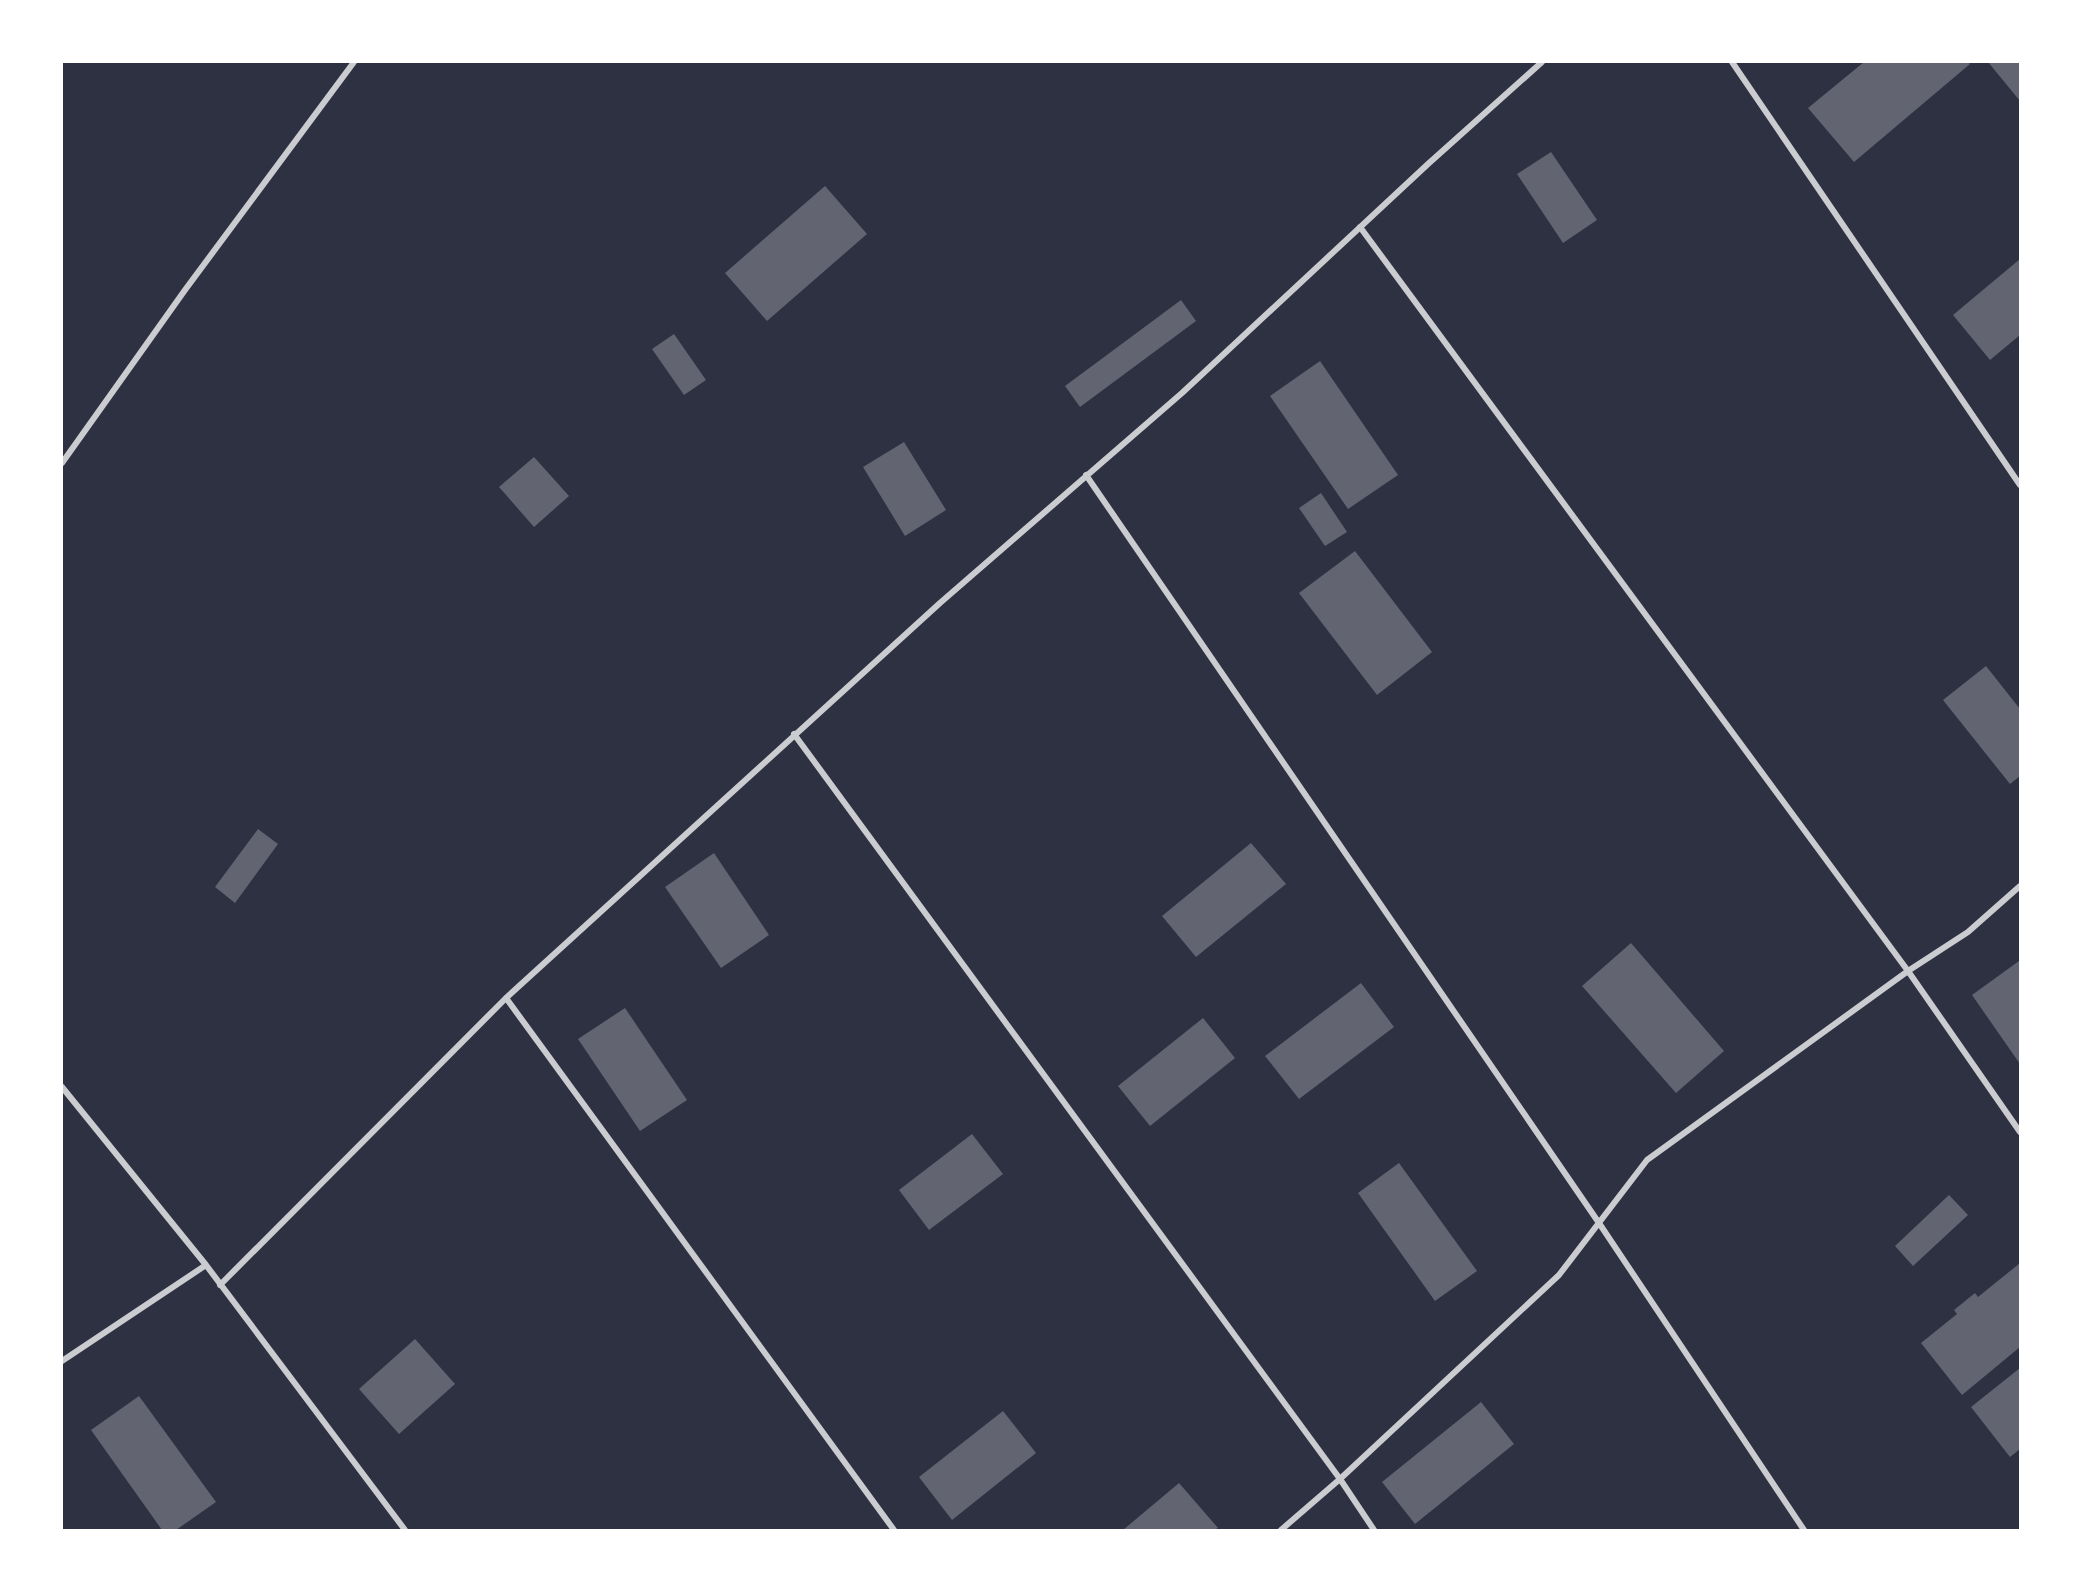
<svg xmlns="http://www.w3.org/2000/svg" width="2082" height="1592" viewBox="0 0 2082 1592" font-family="Signika,sans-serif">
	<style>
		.building { fill: #626471 }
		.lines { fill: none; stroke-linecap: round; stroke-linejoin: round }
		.minor { stroke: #caccd0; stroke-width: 6 }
	</style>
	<rect width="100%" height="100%" fill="#2d3142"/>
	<path class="building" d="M 1864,62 L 1968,62 L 1970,64 L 1854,162 L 1808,108 Z
		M 1988,62 L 2020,62 L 2020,101 Z
		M 1551,152 L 1597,220 L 1563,243 L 1517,174 Z
		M 825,186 L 867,234 L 767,321 L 725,273 Z
		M 2020,259 L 2020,335 L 1990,360 L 1953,315 Z
		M 1181,300 L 1196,321 L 1080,407 L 1065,386 Z
		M 674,334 L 706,380 L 684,395 L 652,349 Z
		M 1320,361 L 1398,475 L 1348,509 L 1270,396 Z
		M 904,442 L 946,510 L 905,536 L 863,467 Z
		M 534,457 L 569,496 L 534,527 L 499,487 Z
		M 1321,493 L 1347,532 L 1325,546 L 1299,508 Z
		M 1355,551 L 1432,652 L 1377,695 L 1299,593 Z
		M 1986,666 L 2020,709 L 2020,776 L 2010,784 L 1943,700 Z
		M 258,829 L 278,844 L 235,903 L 215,887 Z
		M 1251,843 L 1286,884 L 1196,957 L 1162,916 Z
		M 714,853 L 769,935 L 721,968 L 665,887 Z
		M 1631,943 L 1724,1051 L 1676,1093 L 1582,986 Z
		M 2019,961 L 2020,963 L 2020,1064 L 1972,995 Z
		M 1361,983 L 1394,1027 L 1299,1099 L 1265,1056 Z
		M 625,1008 L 687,1100 L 640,1131 L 578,1039 Z
		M 1203,1018 L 1235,1058 L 1150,1126 L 1118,1086 Z
		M 972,1134 L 1003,1174 L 929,1230 L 899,1190 Z
		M 1399,1163 L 1477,1271 L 1435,1301 L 1358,1193 Z
		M 1949,1195 L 1968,1215 L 1913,1266 L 1895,1246 Z
		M 2020,1263 L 2020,1347 L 1962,1395 L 1921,1343 L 1957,1314 L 1954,1310 L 1975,1293 L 1978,1297 Z
		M 415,1339 L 455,1384 L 399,1434 L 359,1389 Z
		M 2020,1368 L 2020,1449 L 2010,1457 L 1971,1407 Z
		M 139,1396 L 216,1502 L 176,1530 L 162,1530 L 91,1430 Z
		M 1481,1402 L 1514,1444 L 1415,1524 L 1382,1482 Z
		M 1003,1411 L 1036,1453 L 952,1520 L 919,1477 Z
		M 1179,1483 L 1218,1528 L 1214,1530 L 1123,1530 Z"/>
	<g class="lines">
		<path class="minor" d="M 1732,62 L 2020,485
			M 1360,227 L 1908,971 L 2020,1132
			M 62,463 L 185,290 L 354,62
			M 1086,475 L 1599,1223 L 1804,1530
			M 794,734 L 1340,1479 L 1374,1530
			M 506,998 L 894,1530
			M 62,1087 L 206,1265 L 405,1530
			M 220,1285 L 506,998 L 940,603 L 1182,393 L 1428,164 L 1542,62
			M 62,1361 L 206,1265
			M 1281,1530 L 1340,1479 L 1559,1275 L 1647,1160 L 1908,971 L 1968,932 L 2020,886"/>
	</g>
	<rect width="2082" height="1592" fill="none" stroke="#ffffff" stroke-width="126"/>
</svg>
